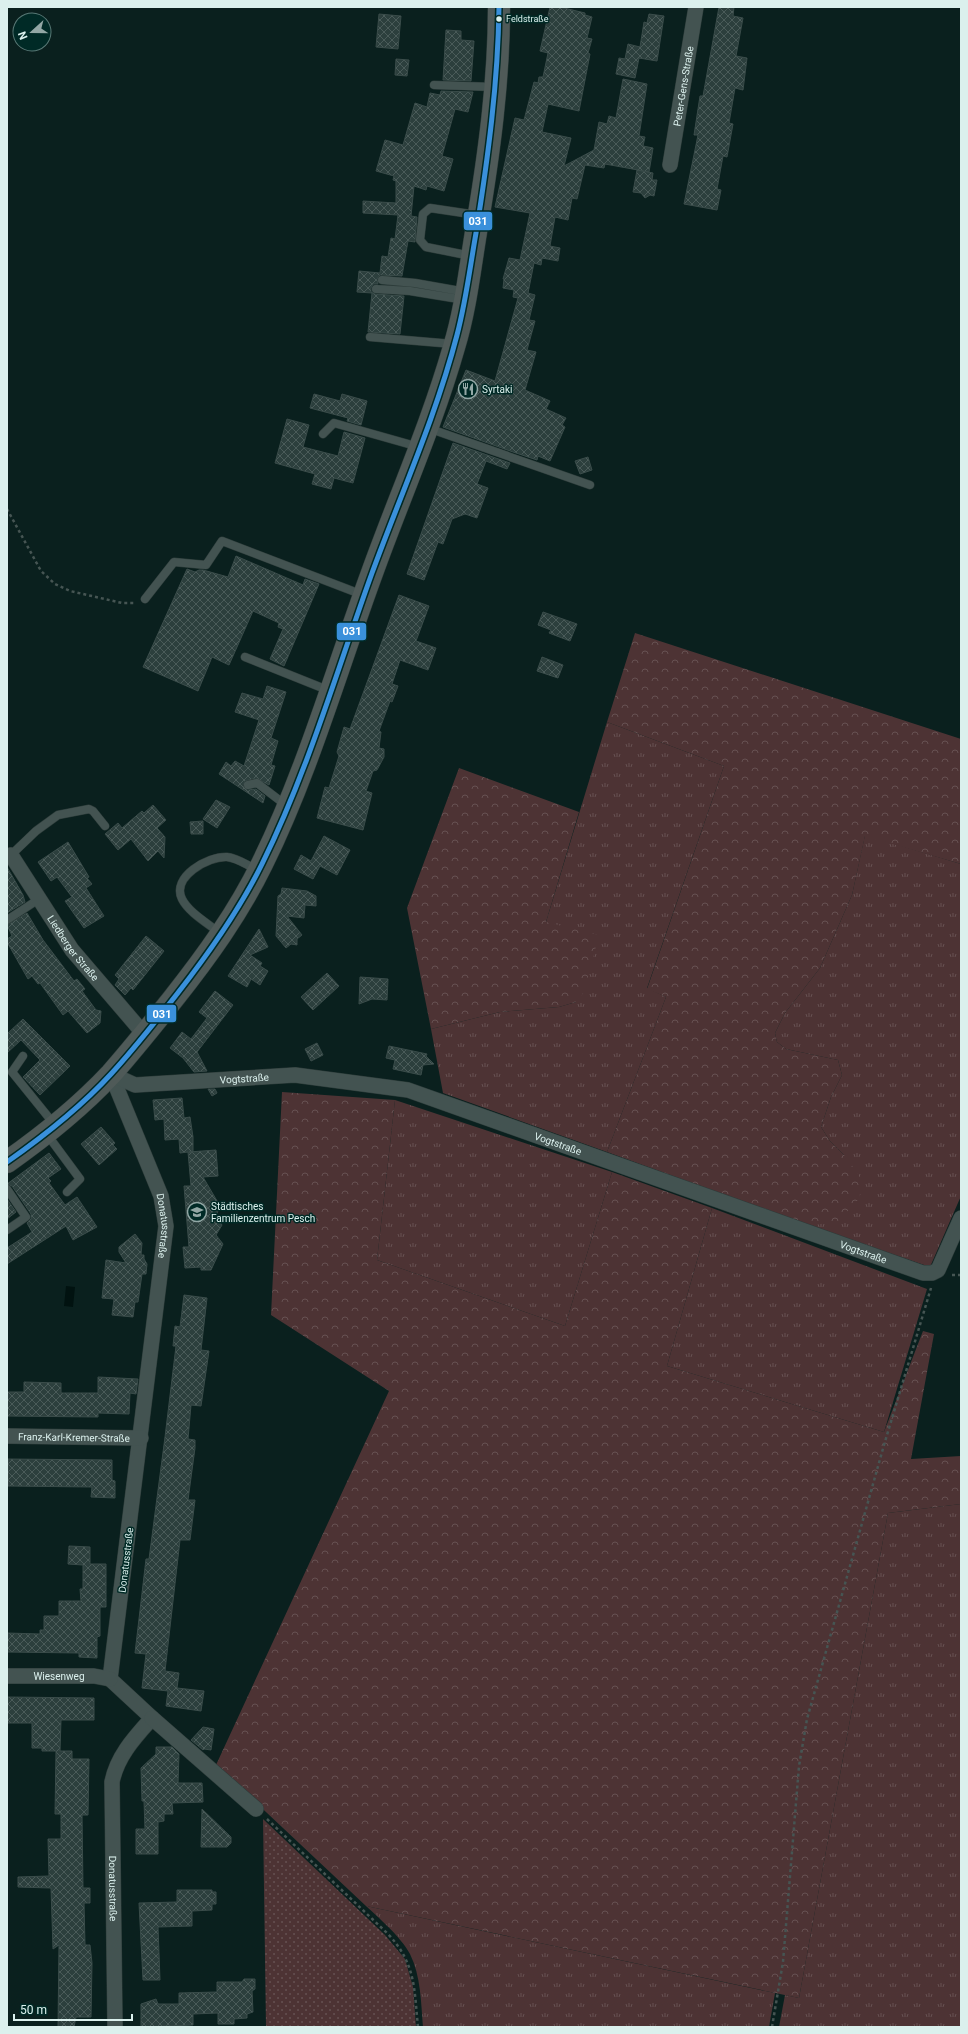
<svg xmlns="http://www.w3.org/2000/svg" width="968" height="2034" viewBox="0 0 968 2034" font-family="Roboto,sans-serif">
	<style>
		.grass { fill: url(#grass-tufts) }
		.forest { fill: url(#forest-crowns) }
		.park { fill: url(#park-dots) }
		.water { fill: #011210 }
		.building { fill: url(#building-cross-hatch); stroke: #3a4c4a }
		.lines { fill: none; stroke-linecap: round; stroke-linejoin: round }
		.service-casing { stroke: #2d3c3a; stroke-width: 9 }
		.minor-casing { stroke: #2d3c3a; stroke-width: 16 }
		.secondary-casing { stroke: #2d3c3a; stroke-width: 23 }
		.path { stroke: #465553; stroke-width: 2.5; stroke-dasharray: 3 3; stroke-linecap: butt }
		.service { stroke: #435351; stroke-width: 8 }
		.minor { stroke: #435351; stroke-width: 15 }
		.secondary { stroke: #4f5a58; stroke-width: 22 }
		.bus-1-casing { stroke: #002a26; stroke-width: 8 }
		.bus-1 { stroke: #3a90db; stroke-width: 5 }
		.bus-dot { fill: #dbf0ed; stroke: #002a26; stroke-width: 1.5 }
		.labels { text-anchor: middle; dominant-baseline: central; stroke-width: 3; stroke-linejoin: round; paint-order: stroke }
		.bus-label { font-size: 9px; fill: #dbf0ed; stroke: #002a26; text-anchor: start }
		.street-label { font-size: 10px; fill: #dbf0ed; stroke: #002a26 }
		.poi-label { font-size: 10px; fill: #dbf0ed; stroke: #002a26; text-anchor: start }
		.line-badge { stroke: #002a26; stroke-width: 1.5 }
		.badge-label { font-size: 11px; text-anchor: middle; font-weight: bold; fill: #fff }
	</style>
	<defs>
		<pattern id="grass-tufts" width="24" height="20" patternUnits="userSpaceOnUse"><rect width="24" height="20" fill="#4d3334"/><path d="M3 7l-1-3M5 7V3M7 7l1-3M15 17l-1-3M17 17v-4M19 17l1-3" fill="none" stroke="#665152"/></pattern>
		<pattern id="forest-crowns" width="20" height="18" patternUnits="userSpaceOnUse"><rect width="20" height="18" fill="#4d3334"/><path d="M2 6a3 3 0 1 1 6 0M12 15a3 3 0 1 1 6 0" fill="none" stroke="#665152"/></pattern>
		<pattern id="park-dots" width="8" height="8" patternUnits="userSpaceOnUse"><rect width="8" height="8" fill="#4d3334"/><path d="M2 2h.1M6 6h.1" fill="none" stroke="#665152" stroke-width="1.8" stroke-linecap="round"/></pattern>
		<pattern id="building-cross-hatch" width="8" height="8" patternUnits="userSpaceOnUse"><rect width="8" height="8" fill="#2c3f3d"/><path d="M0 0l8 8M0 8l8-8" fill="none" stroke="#4a5b59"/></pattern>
	</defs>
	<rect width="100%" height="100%" fill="#0a201e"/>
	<path class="grass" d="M 607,722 L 724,766 L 647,988 L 666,997 L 607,1152 L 443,1093 L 431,1029 L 500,1012 L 559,1007 L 576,1002 L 546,922 Z
		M 865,835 L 961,864 L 961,1196 L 930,1267 L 809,1226 L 844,1155 L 830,1141 L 821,1127 L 831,1097 L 842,1075 L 838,1060 L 786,1049 L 777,1042 L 775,1033 L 785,1013 L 820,968 L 852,895 Z
		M 395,1100 L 612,1172 L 565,1326 L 377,1260 Z
		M 712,1208 L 927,1289 L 884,1432 L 667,1366 Z
		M 961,1504 L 961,2027 L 779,2027 L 785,1995 L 799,1998 L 888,1513 Z
		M 366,1906 L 775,1993 L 769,2027 L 423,2027 C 421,2003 421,1976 410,1954 C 401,1937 380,1919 366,1906 Z"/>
	<path class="forest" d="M 635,633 L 961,739 L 961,864 L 865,836 L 852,895 L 820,968 L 785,1013 L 775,1033 L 777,1042 L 786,1049 L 838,1060 L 842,1075 L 831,1097 L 821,1127 L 830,1141 L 844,1155 L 859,1175 L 860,1198 L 838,1221 L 809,1226 L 607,1152 L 666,997 L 647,989 L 724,766 L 607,722 Z
		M 459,768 L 579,812 L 546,922 L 599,935 L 584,992 L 576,1002 L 559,1007 L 500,1012 L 431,1029 L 407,908 Z
		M 282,1092 L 395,1100 L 377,1260 L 565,1326 L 612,1172 L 712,1208 L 667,1366 L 884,1432 L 923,1331 L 934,1334 L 911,1459 L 961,1456 L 961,1504 L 888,1513 L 799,1998 L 366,1906 L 216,1765 L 389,1391 L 271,1315 Z"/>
	<path class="park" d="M 263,1819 L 385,1935 L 405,1959 L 413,1987 L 416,2027 L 266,2027 Z"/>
	<path class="water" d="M 66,1286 L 75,1287 L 73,1307 L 64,1306 Z"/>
	<path class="building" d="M 550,7 L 560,7 L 585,13 L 585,15 L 592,17 L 587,38 L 592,39 L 588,53 L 590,54 L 579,111 L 548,104 L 542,132 L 571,138 L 564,166 L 594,150 L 599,122 L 607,124 L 609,116 L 616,118 L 623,79 L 647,84 L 639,136 L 645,137 L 643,146 L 653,148 L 649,172 L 605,164 L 604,168 L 585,165 L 577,199 L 572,198 L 568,220 L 555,217 L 550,246 L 560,248 L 558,261 L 542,258 L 541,265 L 534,263 L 528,293 L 535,295 L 529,320 L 535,321 L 527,350 L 536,352 L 525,390 L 550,401 L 546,409 L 566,418 L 562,425 L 565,427 L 550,461 L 538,456 L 537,460 L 513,452 L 443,427 L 466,370 L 495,381 L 518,298 L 513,297 L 514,290 L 503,288 L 504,279 L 503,279 L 509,258 L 520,260 L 530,213 L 495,207 L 515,118 L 524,120 L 534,82 L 538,83 L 539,77 L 543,77 L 548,53 L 540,51 Z
		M 719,7 L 734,7 L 733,16 L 743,18 L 736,56 L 747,58 L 743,90 L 735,88 L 729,123 L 733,124 L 727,157 L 723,156 L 717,189 L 721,190 L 717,210 L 684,204 L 698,135 L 694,135 L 700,96 L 703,96 Z
		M 379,14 L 401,16 L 398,49 L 376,47 Z
		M 649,14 L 664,16 L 657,61 L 639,58 L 635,78 L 616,74 L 619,58 L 625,59 L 628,44 L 640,47 L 644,22 L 647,23 Z
		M 446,30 L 461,31 L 461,40 L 474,41 L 471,81 L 443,80 Z
		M 396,59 L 409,60 L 407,76 L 395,75 Z
		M 441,91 L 473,92 L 468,112 L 455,109 L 442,156 L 453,159 L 444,191 L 427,186 L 426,190 L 414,186 L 411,216 L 417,217 L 415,242 L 408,241 L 402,276 L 380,275 L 377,279 L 378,284 L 373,284 L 371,288 L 371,292 L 375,294 L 404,296 L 400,334 L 368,332 L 372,293 L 357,292 L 359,271 L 380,273 L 382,256 L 388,257 L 391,238 L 395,239 L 398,215 L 363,213 L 363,201 L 396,203 L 396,181 L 393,180 L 394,176 L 376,171 L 385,140 L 403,145 L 415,103 L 427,107 L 430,93 L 440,95 Z
		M 637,170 L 653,173 L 652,180 L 657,180 L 654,196 L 650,195 L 645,198 L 641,193 L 633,192 Z
		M 314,394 L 340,401 L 342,394 L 367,401 L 361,425 L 347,421 L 348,418 L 310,408 Z
		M 287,419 L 309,425 L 303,447 L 338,456 L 344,432 L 365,438 L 353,483 L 334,478 L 331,489 L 312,484 L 315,474 L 275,463 Z
		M 453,443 L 510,463 L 507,469 L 486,461 L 477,484 L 488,488 L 477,518 L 465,514 L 452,519 L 443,544 L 438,542 L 424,580 L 407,574 Z
		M 588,457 L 592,470 L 580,474 L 575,461 Z
		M 236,556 L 303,585 L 305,579 L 319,584 L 284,666 L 270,659 L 283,629 L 278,627 L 279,623 L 253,611 L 229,665 L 212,657 L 198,691 L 143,667 L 187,569 L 195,572 L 199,570 L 203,570 L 228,577 Z
		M 399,595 L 429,606 L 416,641 L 436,648 L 428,670 L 400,660 L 392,684 L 398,686 L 392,702 L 390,701 L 379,731 L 381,732 L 379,748 L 384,749 L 384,757 L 377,770 L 373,771 L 366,791 L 372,793 L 363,830 L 317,818 L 325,787 L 329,788 L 339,756 L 337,752 L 344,727 L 350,729 Z
		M 543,612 L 577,624 L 570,641 L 549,633 L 551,630 L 538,625 Z
		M 542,657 L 563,665 L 558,678 L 537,671 Z
		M 267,686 L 286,692 L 271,738 L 278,741 L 271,765 L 275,766 L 269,785 L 256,778 L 245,781 L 243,786 L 247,790 L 256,789 L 265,796 L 263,803 L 219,774 L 226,762 L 231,766 L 235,761 L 244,766 L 259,720 L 235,712 L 242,693 L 263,699 Z
		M 216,800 L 230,807 L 217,828 L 203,819 Z
		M 153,805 L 166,820 L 157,828 L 165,837 L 164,858 L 158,851 L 148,861 L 131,839 L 118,850 L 105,834 L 118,823 L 122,828 L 142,811 L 144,813 Z
		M 203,821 L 203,834 L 191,834 L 190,822 Z
		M 324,836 L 350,850 L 337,875 L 320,866 L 313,879 L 294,869 L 301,855 L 311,861 Z
		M 68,842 L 89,877 L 87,878 L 92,884 L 86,888 L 104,916 L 84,928 L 65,901 L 72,897 L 57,877 L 51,881 L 38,862 Z
		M 7,867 L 23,895 L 25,902 L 7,913 Z
		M 282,888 L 307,891 L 316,896 L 316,906 L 305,905 L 304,918 L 287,916 L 302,935 L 297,939 L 297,945 L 291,944 L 286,948 L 276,936 L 278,896 L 281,894 Z
		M 27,913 L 43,940 L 74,981 L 77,979 L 85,989 L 82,991 L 96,1010 L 101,1011 L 100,1023 L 87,1033 L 68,1011 L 63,1015 L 40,983 L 38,984 L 32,976 L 28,979 L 7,942 L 7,939 L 12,936 L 7,925 Z
		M 259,929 L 268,947 L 250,955 L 262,963 L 260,966 L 268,971 L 260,985 L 251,979 L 247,987 L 228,976 Z
		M 146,936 L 164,951 L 133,990 L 131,988 L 125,995 L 115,985 L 119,979 L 115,975 Z
		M 327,973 L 339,986 L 313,1010 L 301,997 Z
		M 360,977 L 388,979 L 387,1000 L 372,999 L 359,1004 Z
		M 215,991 L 233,1005 L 197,1052 L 207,1071 L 194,1072 L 183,1058 L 170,1048 L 182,1032 L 191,1039 L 207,1018 L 199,1012 Z
		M 23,1019 L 70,1066 L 40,1095 L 23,1077 L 40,1060 L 21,1040 L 7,1053 L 7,1034 Z
		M 317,1043 L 323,1055 L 311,1061 L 305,1049 Z
		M 389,1046 L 427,1054 L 426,1056 L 434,1064 L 423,1065 L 421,1075 L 393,1069 L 395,1060 L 386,1058 Z
		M 208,1089 L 215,1089 L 217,1093 L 212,1096 Z
		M 182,1098 L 184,1118 L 190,1117 L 193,1137 L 193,1152 L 189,1152 L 216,1150 L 218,1176 L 203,1177 L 220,1206 L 216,1216 L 222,1225 L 216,1235 L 223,1244 L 211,1270 L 201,1270 L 201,1267 L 185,1268 L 183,1247 L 189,1247 L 184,1186 L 191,1186 L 188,1152 L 180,1153 L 179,1139 L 165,1140 L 164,1119 L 155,1120 L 153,1100 Z
		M 101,1127 L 115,1143 L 113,1145 L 117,1149 L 99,1165 L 81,1144 Z
		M 49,1153 L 61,1169 L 48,1178 L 51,1181 L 49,1183 L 65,1205 L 77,1197 L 97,1227 L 73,1240 L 66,1226 L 7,1264 L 7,1248 L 32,1232 L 27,1223 L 31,1219 L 31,1214 L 12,1186 L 7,1184 Z
		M 7,1199 L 16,1212 L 7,1219 Z
		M 135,1234 L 142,1243 L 141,1255 L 144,1255 L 144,1259 L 147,1264 L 146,1274 L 142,1274 L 138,1302 L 135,1302 L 133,1317 L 112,1315 L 114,1299 L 102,1298 L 106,1260 L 126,1263 L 119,1252 L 119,1247 Z
		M 184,1295 L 207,1298 L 201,1350 L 209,1351 L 201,1406 L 191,1405 L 188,1439 L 195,1440 L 195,1448 L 188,1500 L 195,1500 L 190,1540 L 180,1540 L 165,1671 L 179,1673 L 177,1688 L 204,1691 L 201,1711 L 166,1706 L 168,1691 L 142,1688 L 146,1654 L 135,1653 L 146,1559 L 149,1559 L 165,1437 L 176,1346 L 173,1346 L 175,1326 L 180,1327 Z
		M 98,1377 L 138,1379 L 136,1394 L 130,1393 L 129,1414 L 98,1413 L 98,1417 L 7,1416 L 7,1392 L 24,1392 L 24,1382 L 61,1383 L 61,1393 L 98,1393 Z
		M 8,1459 L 112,1460 L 112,1480 L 115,1481 L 115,1498 L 91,1497 L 92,1487 L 8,1486 Z
		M 69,1546 L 90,1547 L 90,1564 L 106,1564 L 106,1607 L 100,1607 L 100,1636 L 97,1637 L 97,1658 L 79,1657 L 79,1653 L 7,1652 L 7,1633 L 40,1634 L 40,1630 L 44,1630 L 44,1616 L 59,1616 L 59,1601 L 81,1601 L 80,1589 L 83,1589 L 83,1565 L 68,1564 Z
		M 7,1697 L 94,1698 L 94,1720 L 61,1720 L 60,1751 L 72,1751 L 72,1759 L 89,1759 L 88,1815 L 82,1815 L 83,1888 L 90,1888 L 90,1903 L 84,1903 L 85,1945 L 90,1945 L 92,1963 L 91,2017 L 76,2017 L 74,2027 L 58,2027 L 59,1945 L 53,1949 L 51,1888 L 18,1887 L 18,1877 L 49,1876 L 48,1839 L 61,1839 L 61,1814 L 55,1814 L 56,1751 L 42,1751 L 42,1748 L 32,1748 L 32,1723 L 7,1723 Z
		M 203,1727 L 214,1729 L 211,1750 L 204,1749 L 203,1750 L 191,1740 Z
		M 156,1747 L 172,1747 L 179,1754 L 178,1783 L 202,1783 L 203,1802 L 172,1803 L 173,1814 L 164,1814 L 164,1821 L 158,1822 L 158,1854 L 136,1854 L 136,1829 L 145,1829 L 144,1801 L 142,1801 L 141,1768 L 156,1754 Z
		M 202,1809 L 231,1837 L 231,1843 L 227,1847 L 201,1847 Z
		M 177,1890 L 212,1890 L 212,1892 L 216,1892 L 216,1904 L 212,1904 L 212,1910 L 192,1911 L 192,1926 L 158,1927 L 160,1980 L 143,1980 L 139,1903 L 177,1902 Z
		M 244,1979 L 255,1979 L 255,1989 L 252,1991 L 253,2012 L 247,2014 L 247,2018 L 234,2019 L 234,2024 L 218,2024 L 218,2013 L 193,2014 L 193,2025 L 141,2027 L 141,2004 L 156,1999 L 158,2004 L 179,2004 L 179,1993 L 217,1992 L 217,1982 L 242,1982 Z"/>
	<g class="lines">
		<g class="service-casing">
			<path id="service" d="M 434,85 L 494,87
				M 471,256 L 426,247 L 420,240 L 423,214 L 430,208 L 477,215
				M 382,280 L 415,283 L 466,292
				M 376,289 L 410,291 L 465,300
				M 370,337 L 453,344
				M 428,428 L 590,485
				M 323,434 L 334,423 L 419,447
				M 145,599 L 174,562 L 206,565 L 222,541 L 363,595
				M 245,657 L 330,691
				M 248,785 L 257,783 L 287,806
				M 11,855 L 36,831 L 58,815 L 89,809 L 93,811 L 105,826
				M 7,920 L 39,899
				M 221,934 C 209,924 189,913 182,899 C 171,877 208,856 227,857 C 238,858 248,866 258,870
				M 23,1056 L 12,1072 L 54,1124
				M 46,1133 L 80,1179 L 67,1192
				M 7,1189 L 26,1217 L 7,1230"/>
		</g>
		<g class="minor-casing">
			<g id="minor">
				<path id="s1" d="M 670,165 L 696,7"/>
				<path id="s2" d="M 11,855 L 72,950 L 144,1034"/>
				<path id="s3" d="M 111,1074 L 161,1196 L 166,1226 L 110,1679 L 152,1718 C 135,1737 117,1756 112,1782 L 115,2027"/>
				<path id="s4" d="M 111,1074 L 135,1085 L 295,1075 L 408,1090 L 923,1273 L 932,1273 L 938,1270 L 961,1218"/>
				<path id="s5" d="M 7,1436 L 141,1438"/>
				<path id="s6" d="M 7,1676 L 94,1676 L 110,1679"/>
				<path d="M 152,1718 L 256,1809"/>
			</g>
		</g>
		<g class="secondary-casing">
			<path id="secondary" d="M 7,1162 C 44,1136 80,1107 111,1074 C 132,1050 153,1024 173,999 C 207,956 238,913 262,864 C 307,773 337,668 372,573 C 399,498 432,424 454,347 C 466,308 470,267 477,226 C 489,154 499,81 499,7"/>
		</g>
		<path class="path" d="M 7,509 L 41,571 L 55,584 L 70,591 L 122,603 L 135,603
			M 952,1275 L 961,1275
			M 267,1819 L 387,1933 C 416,1963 414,1988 418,2027
			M 772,2027 L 783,1962 L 799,1766 L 807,1719 L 884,1445 L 931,1288"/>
		<use href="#service" class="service"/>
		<use href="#minor" class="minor"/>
		<use href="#secondary" class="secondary"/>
		<g class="bus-1-casing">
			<path id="bus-1" d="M 7,1162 C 44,1136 80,1108 111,1074 C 134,1049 156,1021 177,994 C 209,953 239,911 262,864 C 308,771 337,670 372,573 C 401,494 436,416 457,335 C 466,301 470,267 476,233 C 488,158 498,83 499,7"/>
		</g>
		<use href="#bus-1" class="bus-1"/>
	</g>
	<defs>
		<g id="restaurant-ring" transform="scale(1)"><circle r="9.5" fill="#002a26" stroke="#92a7a5" stroke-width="1.5"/><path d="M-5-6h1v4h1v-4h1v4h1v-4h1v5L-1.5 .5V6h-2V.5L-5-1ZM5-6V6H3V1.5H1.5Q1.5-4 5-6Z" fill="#92a7a5"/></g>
		<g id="school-ring" transform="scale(1)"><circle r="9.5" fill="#002a26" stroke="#92a7a5" stroke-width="1.5"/><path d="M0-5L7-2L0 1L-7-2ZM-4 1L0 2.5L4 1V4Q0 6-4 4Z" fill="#92a7a5"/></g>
	</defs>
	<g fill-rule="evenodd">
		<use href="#restaurant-ring" x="468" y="389"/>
		<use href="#school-ring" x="197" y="1212"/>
	</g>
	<circle class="bus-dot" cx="499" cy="19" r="3.5"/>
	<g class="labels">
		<g class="bus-label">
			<text x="506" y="19">Feldstraße</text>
		</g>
		<g class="street-label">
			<text stroke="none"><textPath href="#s1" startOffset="80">Peter-Gens-Straße</textPath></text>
			<text stroke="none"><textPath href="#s2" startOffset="112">Liedberger Straße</textPath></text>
			<text stroke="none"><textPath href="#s4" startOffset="136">Vogtstraße</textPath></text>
			<text stroke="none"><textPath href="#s4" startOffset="460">Vogtstraße</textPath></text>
			<text stroke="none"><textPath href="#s3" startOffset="162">Donatusstraße</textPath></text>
			<text stroke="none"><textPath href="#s4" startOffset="784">Vogtstraße</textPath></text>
			<text stroke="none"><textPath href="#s5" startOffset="67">Franz-Karl-Kremer-Straße</textPath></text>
			<text transform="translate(126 1560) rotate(-83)">Donatusstraße</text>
			<text stroke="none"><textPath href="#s6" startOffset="52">Wiesenweg</textPath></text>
			<text stroke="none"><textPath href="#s3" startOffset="859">Donatusstraße</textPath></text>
		</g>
		<g class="poi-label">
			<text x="482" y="389">Syrtaki</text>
			<text x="211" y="1206">Städtisches<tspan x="211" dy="12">Familienzentrum Pesch</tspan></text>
		</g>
	</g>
	<g class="line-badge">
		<rect x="463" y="211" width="30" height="20" rx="4" fill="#3a90db"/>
		<rect x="336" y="622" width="31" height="19" rx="4" fill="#3a90db"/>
		<rect x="146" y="1004" width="31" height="19" rx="4" fill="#3a90db"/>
	</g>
	<g class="badge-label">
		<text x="478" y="225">031</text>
		<text x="352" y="635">031</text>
		<text x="162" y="1018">031</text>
	</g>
	<rect width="968" height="2034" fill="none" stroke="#dbf0ed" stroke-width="16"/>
	<g transform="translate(32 32) rotate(249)"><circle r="19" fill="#002a26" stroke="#587976"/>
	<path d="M0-3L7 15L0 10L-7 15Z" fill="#92a7a5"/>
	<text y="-6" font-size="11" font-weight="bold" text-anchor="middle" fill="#dbf0ed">N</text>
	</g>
	<path d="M14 2014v6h118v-6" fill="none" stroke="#dbf0ed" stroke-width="2"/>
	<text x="20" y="2014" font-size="12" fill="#dbf0ed" stroke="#002a26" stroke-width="3" paint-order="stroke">50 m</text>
</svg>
